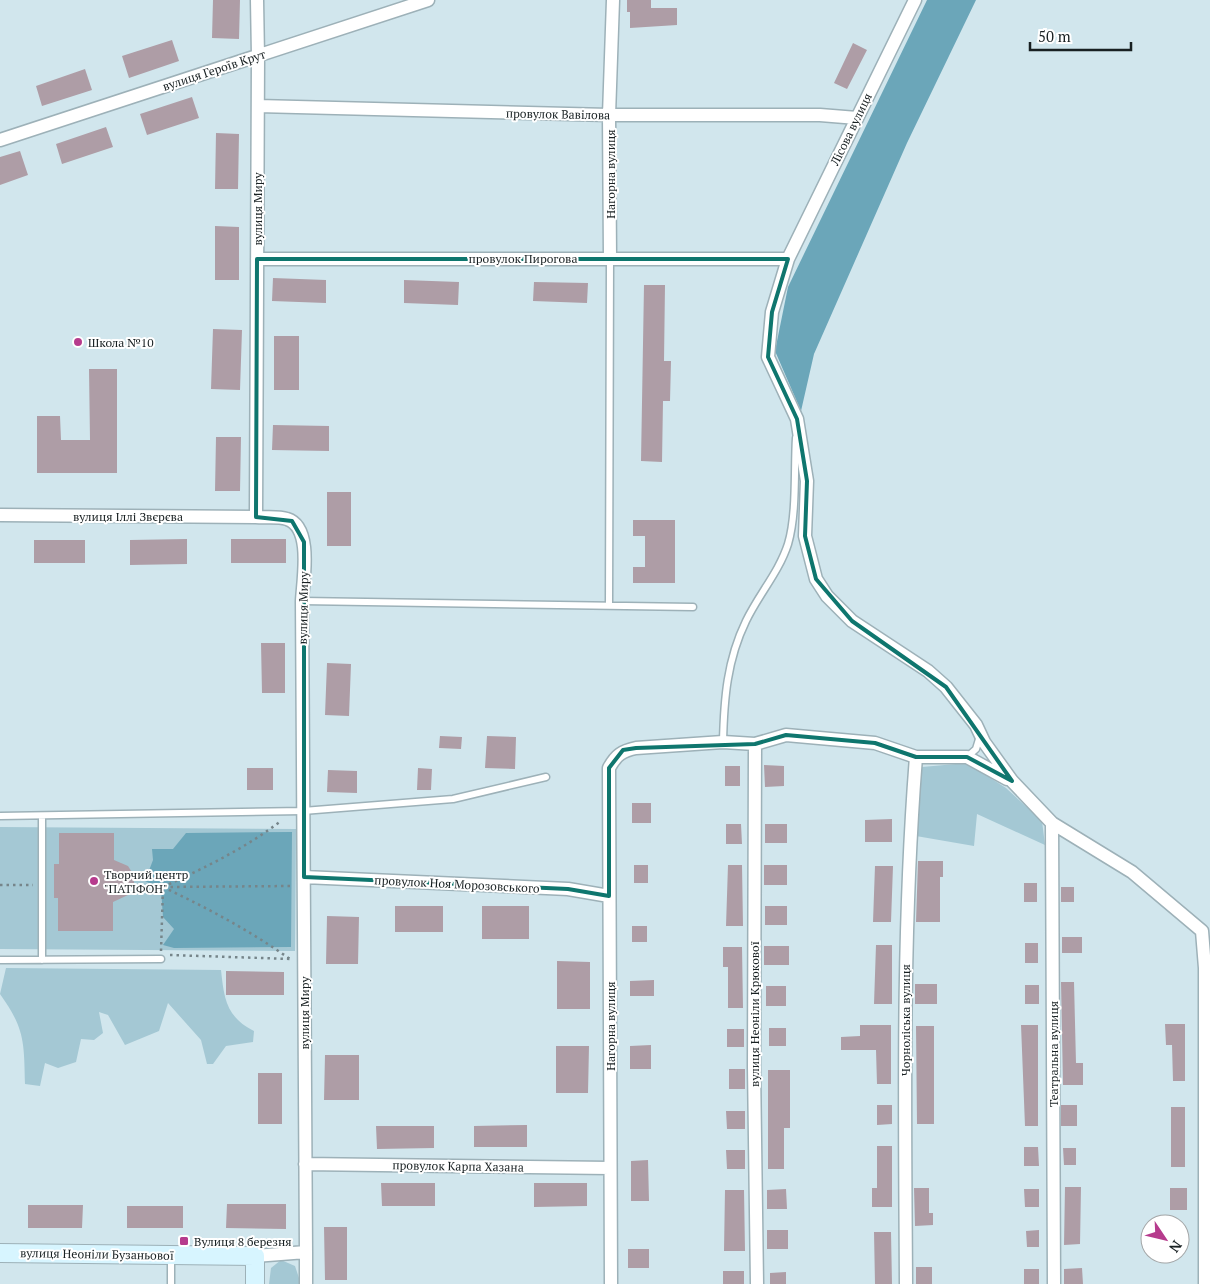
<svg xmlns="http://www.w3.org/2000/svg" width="1210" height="1284" viewBox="0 0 1210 1284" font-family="'PT Serif',serif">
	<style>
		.green { fill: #a4c8d4 }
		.forest { fill: #6ba6b9 }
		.building { fill: #ae9da6 }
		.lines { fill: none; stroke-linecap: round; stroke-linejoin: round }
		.lane-casing { stroke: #9db1b8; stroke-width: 9 }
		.street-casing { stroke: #9db1b8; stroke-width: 15 }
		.secondary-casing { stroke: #9db1b8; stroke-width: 20 }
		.path { stroke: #76858a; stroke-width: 2.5; stroke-dasharray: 2.5 4; stroke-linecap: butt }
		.lane { stroke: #fff; stroke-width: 6 }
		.street { stroke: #fff; stroke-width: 12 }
		.secondary { stroke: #d7f5ff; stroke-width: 18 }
		.marked { fill: none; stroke: #0f766e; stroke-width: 4; stroke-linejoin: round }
		.poi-dot { fill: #b63b8d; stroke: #fff; stroke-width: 2 }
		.labels { text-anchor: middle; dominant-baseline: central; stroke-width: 4; stroke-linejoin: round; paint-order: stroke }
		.street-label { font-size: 12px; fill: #182022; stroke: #fff }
		.poi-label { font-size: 12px; fill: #182022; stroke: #fff; text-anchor: start }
	</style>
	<rect width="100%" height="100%" fill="#d1e6ed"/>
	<path class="green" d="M 967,763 L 1006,788 L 1042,821 L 1045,845 L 977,814 L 974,846 L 916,836 L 922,767 Z
		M 0,827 L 296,829 L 295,951 L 0,949 Z
		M 6,968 L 221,970 C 224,998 226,1017 254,1031 L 253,1042 L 226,1046 L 213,1064 L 207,1064 L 201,1040 L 168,1003 L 159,1031 L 125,1045 L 108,1015 L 99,1012 L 103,1033 L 94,1040 L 81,1039 L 76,1062 L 58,1068 L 45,1063 L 40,1086 L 25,1084 C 24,1042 25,1029 0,994 Z
		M 281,1260 L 295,1266 L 301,1284 L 269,1284 L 271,1268 Z"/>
	<path class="forest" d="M 927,0 L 976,0 L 907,143 L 814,354 L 801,411 L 775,351 L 788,287 Z
		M 292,832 L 291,947 L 174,948 L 163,945 L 174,929 L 163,917 L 161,889 L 145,881 L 153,860 L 152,849 L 173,849 L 186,833 Z"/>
	<path class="building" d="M 213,0 L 240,0 L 239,39 L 212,38 Z
		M 627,0 L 651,0 L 651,8 L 677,8 L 677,25 L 630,28 L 630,12 L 627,12 Z
		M 172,40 L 179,61 L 129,78 L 122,56 Z
		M 853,43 L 867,50 L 847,89 L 834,83 Z
		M 85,69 L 92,90 L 42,106 L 36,86 Z
		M 192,97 L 199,118 L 147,135 L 140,114 Z
		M 106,127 L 113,147 L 62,164 L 56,144 Z
		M 216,133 L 239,134 L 238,189 L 215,189 Z
		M 20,151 L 28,175 L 0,185 L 0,157 Z
		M 215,226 L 239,227 L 239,280 L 215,280 Z
		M 273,278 L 326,280 L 326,303 L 272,301 Z
		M 404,280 L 459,282 L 458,305 L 404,303 Z
		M 534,282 L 588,283 L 587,303 L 533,301 Z
		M 644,285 L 665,285 L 664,361 L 671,361 L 670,401 L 663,401 L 662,462 L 641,461 Z
		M 213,329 L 242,330 L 240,390 L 211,389 Z
		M 274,336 L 299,336 L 299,390 L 274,390 Z
		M 89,369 L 117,369 L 117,473 L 37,473 L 37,416 L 60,416 L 61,440 L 90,440 Z
		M 273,425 L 329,426 L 329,451 L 272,450 Z
		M 216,437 L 241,437 L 240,491 L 215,491 Z
		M 327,492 L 351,492 L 351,546 L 327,546 Z
		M 633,520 L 675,520 L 675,583 L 633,583 L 633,567 L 645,567 L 645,536 L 633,536 Z
		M 187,539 L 187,564 L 130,565 L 130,540 Z
		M 231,539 L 286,539 L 286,563 L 231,563 Z
		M 34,540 L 85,540 L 85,563 L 34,563 Z
		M 261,643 L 285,643 L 285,693 L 262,693 Z
		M 327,663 L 351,664 L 349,716 L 325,715 Z
		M 440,736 L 462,737 L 461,749 L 439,748 Z
		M 487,736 L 516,737 L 515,769 L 485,768 Z
		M 764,765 L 784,766 L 784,786 L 765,787 Z
		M 725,766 L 740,766 L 740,786 L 725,786 Z
		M 247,768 L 273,768 L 273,790 L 247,790 Z
		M 418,768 L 432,769 L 431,790 L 417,790 Z
		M 328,770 L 357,771 L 357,793 L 327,792 Z
		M 632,803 L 651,803 L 651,823 L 632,823 Z
		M 892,819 L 892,842 L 865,842 L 865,820 Z
		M 726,824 L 741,824 L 742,844 L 726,844 Z
		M 765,824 L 787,824 L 787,843 L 765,843 Z
		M 59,833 L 114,833 L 114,860 L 128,866 L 133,874 L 134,883 L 128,895 L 113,902 L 113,931 L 58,931 L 58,898 L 54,898 L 54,864 L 59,864 Z
		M 918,861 L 943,861 L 943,877 L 940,877 L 940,922 L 916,922 Z
		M 634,865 L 648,865 L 648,883 L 634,883 Z
		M 728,865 L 742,865 L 743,926 L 726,926 Z
		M 764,865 L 787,865 L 787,885 L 764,885 Z
		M 875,866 L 893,866 L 891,922 L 873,922 Z
		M 1024,883 L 1037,883 L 1037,902 L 1024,902 Z
		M 1061,887 L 1074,887 L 1074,902 L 1061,902 Z
		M 395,906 L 443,906 L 443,932 L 395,932 Z
		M 482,906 L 529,906 L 529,939 L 482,939 Z
		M 765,906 L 787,906 L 787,925 L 765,925 Z
		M 327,916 L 359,917 L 358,964 L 326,964 Z
		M 632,926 L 647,926 L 647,942 L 632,942 Z
		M 1062,937 L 1082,937 L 1082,953 L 1062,953 Z
		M 1025,943 L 1038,943 L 1038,963 L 1025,963 Z
		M 876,945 L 892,945 L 892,1004 L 874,1004 Z
		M 764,946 L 789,946 L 789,965 L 764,965 Z
		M 723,947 L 742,947 L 743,1008 L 728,1008 L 728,967 L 723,967 Z
		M 557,961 L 590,962 L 590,1009 L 557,1009 Z
		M 226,971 L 284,972 L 284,995 L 226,995 Z
		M 654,980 L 654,996 L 630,996 L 630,981 Z
		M 1061,982 L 1074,982 L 1076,1063 L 1083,1063 L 1083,1085 L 1063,1085 Z
		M 915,984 L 937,984 L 937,1004 L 915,1004 Z
		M 1025,985 L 1039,985 L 1039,1004 L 1025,1004 Z
		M 766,986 L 786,986 L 786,1006 L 766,1006 Z
		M 1165,1024 L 1185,1024 L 1185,1081 L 1173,1081 L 1172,1045 L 1166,1045 Z
		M 860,1025 L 891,1025 L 891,1084 L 877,1084 L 876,1050 L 841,1050 L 841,1037 L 860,1036 Z
		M 1021,1025 L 1038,1025 L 1038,1126 L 1025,1126 Z
		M 916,1026 L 934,1026 L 934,1124 L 917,1124 Z
		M 769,1028 L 786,1028 L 786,1046 L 769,1046 Z
		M 727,1029 L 744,1029 L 744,1047 L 727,1047 Z
		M 651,1045 L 651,1069 L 630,1069 L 630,1046 Z
		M 556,1046 L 589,1046 L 588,1093 L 556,1093 Z
		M 325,1055 L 359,1055 L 359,1100 L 324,1100 Z
		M 729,1069 L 745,1069 L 745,1089 L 729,1089 Z
		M 768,1070 L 790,1070 L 790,1128 L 784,1128 L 784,1169 L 768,1169 Z
		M 258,1073 L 282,1073 L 282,1124 L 258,1124 Z
		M 877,1105 L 892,1105 L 892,1124 L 877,1125 Z
		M 1061,1105 L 1077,1105 L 1077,1126 L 1061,1126 Z
		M 1171,1107 L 1185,1107 L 1185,1167 L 1171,1167 Z
		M 726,1111 L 745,1111 L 745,1129 L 727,1129 Z
		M 527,1125 L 527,1147 L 474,1147 L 474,1126 Z
		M 376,1126 L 434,1126 L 434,1148 L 377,1149 Z
		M 877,1146 L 892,1146 L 892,1207 L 872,1207 L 872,1188 L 877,1188 Z
		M 1024,1147 L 1038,1147 L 1039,1166 L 1024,1166 Z
		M 1063,1148 L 1076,1148 L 1076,1165 L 1064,1165 Z
		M 726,1150 L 745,1150 L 745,1169 L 727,1169 Z
		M 648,1160 L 649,1201 L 631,1201 L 631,1161 Z
		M 381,1183 L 435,1183 L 435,1206 L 382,1206 Z
		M 534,1183 L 587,1183 L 587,1206 L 534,1207 Z
		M 1065,1187 L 1081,1187 L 1080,1244 L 1064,1245 Z
		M 914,1188 L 929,1188 L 929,1213 L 933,1213 L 933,1225 L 915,1226 Z
		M 1170,1188 L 1187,1188 L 1187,1210 L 1170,1210 Z
		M 786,1189 L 787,1209 L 767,1209 L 767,1190 Z
		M 1024,1189 L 1039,1189 L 1039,1207 L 1025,1207 Z
		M 725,1190 L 744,1190 L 745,1251 L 724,1251 Z
		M 227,1204 L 286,1204 L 286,1229 L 226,1228 Z
		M 28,1205 L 83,1205 L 82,1228 L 28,1228 Z
		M 127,1206 L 183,1206 L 183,1228 L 127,1228 Z
		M 324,1227 L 347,1227 L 347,1280 L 325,1280 Z
		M 767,1230 L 788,1230 L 788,1249 L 767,1249 Z
		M 1039,1230 L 1039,1247 L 1027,1247 L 1026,1231 Z
		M 874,1232 L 891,1232 L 892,1284 L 875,1284 Z
		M 628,1249 L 649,1249 L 649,1268 L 628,1268 Z
		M 916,1267 L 932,1267 L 932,1284 L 916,1284 Z
		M 1082,1268 L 1083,1284 L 1064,1284 L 1064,1269 Z
		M 1024,1269 L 1039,1269 L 1039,1284 L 1024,1284 Z
		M 723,1271 L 744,1271 L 744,1284 L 723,1284 Z
		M 786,1272 L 786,1284 L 770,1284 L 770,1273 Z"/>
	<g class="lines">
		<g class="lane-casing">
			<path id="lane" d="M 302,601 L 693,607
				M 609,605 L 610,258
				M 723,742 C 724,699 727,660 746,621 C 759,594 779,572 788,544 C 797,514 794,469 796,438
				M 967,757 L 976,749 L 980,736
				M 0,816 L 303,811 L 453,799 L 546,777
				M 42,816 L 42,960
				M 0,960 L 161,959
				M 171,1284 L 171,1256"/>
		</g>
		<g class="street-casing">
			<path id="street" d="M 915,0 L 788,259 L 772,312 L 768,357 L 797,419 L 807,481 L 805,536 L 816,579 L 827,596 L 852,621 L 928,671 L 946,687 L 976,725 L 984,742 L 1012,781 L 1052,823 L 1132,872 L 1202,931 L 1205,968 L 1205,1284
				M 258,106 L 609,115 L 820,115 L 857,118
				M 0,140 L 428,0
				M 610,258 L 609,115 L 613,0
				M 257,259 L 788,259
				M 0,515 L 256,517
				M 755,744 L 754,1067 L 757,1284
				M 1052,823 L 1054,1284
				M 304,877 L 568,889 L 609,896
				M 305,1164 L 610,1168
				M 306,1252 L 306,1284
				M 255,1256 L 306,1252 L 302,601 C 303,580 313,527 287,519 C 278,516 265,518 256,517 L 258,56 L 257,0
				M 611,1284 L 609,768 C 616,755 622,751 636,748 L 723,742 L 755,744 L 786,735 L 875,743 L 916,757 L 967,757 L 1007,779
				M 906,1284 C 905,1108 902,933 916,757"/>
		</g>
		<g class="secondary-casing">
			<path id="secondary" d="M 0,1253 L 255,1256 L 255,1284"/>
		</g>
		<path class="path" d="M 0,885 L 33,885
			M 163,887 C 204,868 244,849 281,821
			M 163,887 C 207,908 249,930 290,959
			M 164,887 L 291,886
			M 161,951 L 163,887
			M 170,955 L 291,959"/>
		<use href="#lane" class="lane"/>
		<use href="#street" class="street"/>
		<use href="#secondary" class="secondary"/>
	</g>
	<path class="marked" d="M 257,259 L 788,259 L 772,312 L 768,357 L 797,419 L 807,481 L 805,536 L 816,579 L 852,621 L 946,687 L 1012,781 L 967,757 L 916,757 L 875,743 L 786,735 L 755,744 L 636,748 L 623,750 L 609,768 L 609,896 L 568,889 L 304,877 L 304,542 L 292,521 L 256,517 Z"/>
	<g class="poi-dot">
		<circle cx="78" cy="342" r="5"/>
		<circle cx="94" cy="881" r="5"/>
		<rect x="179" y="1236" width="10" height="10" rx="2.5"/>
	</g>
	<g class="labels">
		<g class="street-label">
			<text transform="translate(214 70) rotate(-18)">вулиця Героїв Крут</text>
			<text transform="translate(558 114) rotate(1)">провулок Вавілова</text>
			<text transform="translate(851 129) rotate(-64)">Лісова вулиця</text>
			<text transform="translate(610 174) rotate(-90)">Нагорна вулиця</text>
			<text transform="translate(257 209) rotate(-90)">вулиця Миру</text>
			<text x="523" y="258">провулок Пирогова</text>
			<text x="128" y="516">вулиця Іллі Звєрєва</text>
			<text transform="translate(303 608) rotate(-89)">вулиця Миру</text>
			<text transform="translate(457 884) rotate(3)">провулок Ноя Морозовського</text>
			<text transform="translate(304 1013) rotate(-90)">вулиця Миру</text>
			<text transform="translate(754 1014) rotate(-90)">вулиця Неоніли Крюкової</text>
			<text transform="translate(905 1020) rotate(-90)">Чорноліська вулиця</text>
			<text transform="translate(610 1026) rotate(-90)">Нагорна вулиця</text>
			<text transform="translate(1053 1054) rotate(-90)">Театральна вулиця</text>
			<text transform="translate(458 1166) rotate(1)">провулок Карпа Хазана</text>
			<text transform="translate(97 1254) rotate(1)">вулиця Неоніли Бузаньової</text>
		</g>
		<g class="poi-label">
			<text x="88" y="342">Школа №10</text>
			<text x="104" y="874">Творчий центр<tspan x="104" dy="14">"ПАТІФОН"</tspan></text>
			<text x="194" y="1241">Вулиця 8 березня</text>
		</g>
	</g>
	<g transform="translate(1165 1239) rotate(125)"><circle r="24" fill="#ffffff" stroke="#a3a6a7"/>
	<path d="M0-4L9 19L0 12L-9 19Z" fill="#b63b8d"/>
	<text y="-8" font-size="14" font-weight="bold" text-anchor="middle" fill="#182022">N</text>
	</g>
	<path d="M1030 42v8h101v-8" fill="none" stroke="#182022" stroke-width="2.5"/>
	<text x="1038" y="42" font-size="15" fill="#182022" stroke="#ffffff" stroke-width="4" paint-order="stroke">50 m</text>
</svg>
